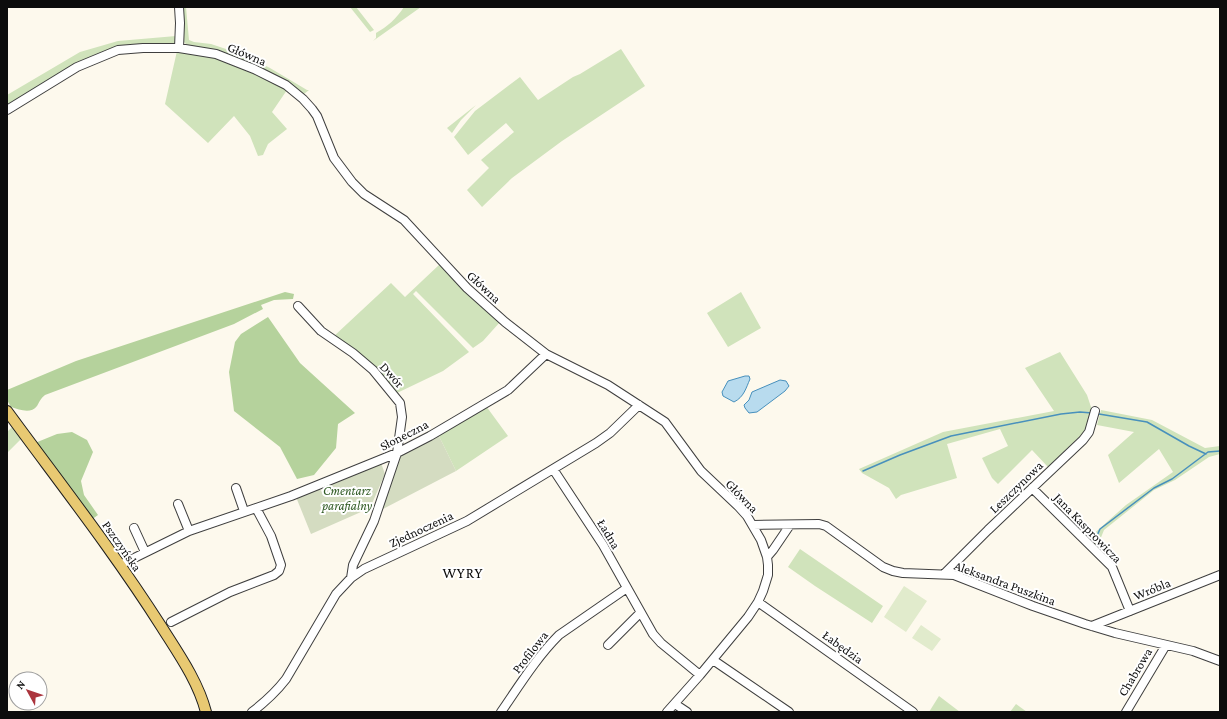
<svg xmlns="http://www.w3.org/2000/svg" width="1227" height="719" viewBox="0 0 1227 719" font-family="'Crimson Pro',serif">
	<style>
		.green { fill: #d0e3bb }
		.forest { fill: #b5d29c }
		.cemetery { fill: #d4dcc1 }
		.pitch { fill: #e1ebcc }
		.water { fill: #b8dbee; stroke: #4890bc }
		.lines { fill: none; stroke-linecap: round; stroke-linejoin: round }
		.stream { stroke: #4890bc; stroke-width: 1.5 }
		.minor-casing { stroke: #3f3f3f; stroke-width: 10 }
		.major-casing { stroke: #1d1d1d; stroke-width: 12 }
		.minor { stroke: #fff; stroke-width: 8 }
		.major { stroke: #e8c972; stroke-width: 10 }
		.labels { text-anchor: middle; dominant-baseline: central; stroke-width: 4; stroke-linejoin: round; paint-order: stroke }
		.street-label { font-size: 13px; fill: #0c0c0c; stroke: #fff }
		.park-label { font-size: 13px; font-style: italic; fill: #315b25; stroke: #fff }
		.quarter-label { font-size: 15px; letter-spacing: 1px; fill: #0c0c0c; stroke: #fff }
	</style>
	<rect width="100%" height="100%" fill="#fdf9ed"/>
	<path class="green" d="M 181,7 L 186,7 L 189,40 L 194,42 L 211,44 L 244,55 L 270,68 L 307,90 L 309,90 L 304,94 L 282,80 L 186,44 L 183,41 Z
		M 350,7 L 356,7 L 374,30 L 370,32 Z
		M 404,7 L 421,7 L 373,41 L 376,38 L 376,33 C 387,27 397,18 404,7 Z
		M 176,36 L 176,44 L 118,48 L 7,106 L 7,95 L 80,52 L 118,41 Z
		M 621,49 L 645,86 L 562,141 L 512,178 L 482,207 L 467,190 L 489,168 L 481,160 L 514,132 L 506,123 L 468,155 L 454,137 L 475,111 L 520,77 L 538,100 L 573,77 L 580,74 Z
		M 177,51 L 213,56 L 234,64 L 287,90 L 272,112 L 287,129 L 268,144 L 263,155 L 258,156 L 250,136 L 234,116 L 208,143 L 165,104 Z
		M 476,105 L 461,120 L 452,133 L 447,128 Z
		M 440,264 L 500,322 L 483,341 L 473,348 L 416,291 L 413,294 L 469,352 L 443,371 L 397,393 L 333,337 L 391,283 L 405,297 Z
		M 741,292 L 761,328 L 728,347 L 707,313 Z
		M 1060,352 L 1087,395 L 1092,410 L 1085,431 L 1048,467 L 1032,450 L 998,484 L 992,478 L 982,458 L 1008,446 L 1000,429 L 947,444 L 957,478 L 901,495 L 896,499 L 889,488 L 862,473 L 859,469 L 943,432 L 1054,411 L 1025,368 Z
		M 486,406 L 508,436 L 456,471 L 438,434 Z
		M 1101,410 L 1152,420 L 1205,448 L 1220,446 L 1220,454 L 1209,457 L 1175,480 L 1154,490 L 1104,530 L 1100,540 L 1116,559 L 1112,561 L 1089,538 L 1126,505 L 1173,472 L 1159,449 L 1119,483 L 1108,455 L 1134,432 L 1097,425 Z
		M 13,426 L 21,439 L 7,453 L 7,432 Z
		M 800,549 L 883,606 L 872,623 L 815,586 L 788,567 Z
		M 939,696 L 960,712 L 929,712 Z
		M 1016,704 L 1027,712 L 1010,712 Z"/>
	<path class="forest" d="M 285,292 L 294,294 L 293,299 L 274,300 L 261,305 L 263,309 L 234,324 L 45,395 C 41,398 40,401 37,406 C 31,414 20,410 11,407 L 7,400 L 7,390 L 76,361 Z
		M 268,317 L 300,363 L 355,413 L 338,424 L 336,448 L 314,475 L 297,479 L 280,447 L 234,411 L 229,372 L 235,342 L 241,334 Z
		M 72,432 L 87,440 L 93,452 L 81,481 L 84,495 L 98,515 L 91,520 L 35,443 L 57,434 Z"/>
	<path class="cemetery" d="M 438,434 L 456,471 L 381,510 L 399,454 Z
		M 381,463 L 385,474 L 370,508 L 311,534 L 296,497 L 319,488 L 322,492 L 327,490 L 330,484 Z"/>
	<path class="pitch" d="M 904,586 L 927,601 L 906,632 L 884,617 Z
		M 921,625 L 941,639 L 932,651 L 912,638 Z"/>
	<path class="water" d="M 745,376 L 749,376 L 750,379 C 746,388 744,397 734,402 L 723,396 L 722,392 L 728,381 Z
		M 780,380 L 786,381 L 789,386 L 785,391 L 757,412 L 749,413 L 745,408 L 744,405 L 749,400 L 752,392 Z"/>
	<g class="lines">
		<path class="stream" d="M 1099,414 L 1147,422 L 1189,446 L 1206,454
			M 863,471 L 900,455 L 951,436 L 1061,414 L 1080,412 L 1092,413
			M 1096,538 L 1100,529 L 1154,488 L 1172,479 L 1208,452 L 1220,451"/>
		<g class="minor-casing">
			<path id="minor" d="M 179,7 L 180,23 L 179,48
				M 7,110 L 77,67 L 118,50 L 143,48 L 179,48 L 216,54 L 254,69 L 286,85 L 303,99 L 312,109 L 317,116 L 334,158 L 352,182 L 364,194 L 404,220 L 467,288 L 505,322 L 546,354 L 608,385 L 665,422 L 701,471 L 738,506 L 747,516 L 761,540 L 767,557 L 768,565 L 768,575 L 763,591 L 758,602 L 748,617 L 700,675 L 667,712
				M 298,306 L 321,331 L 353,353 L 373,370 L 400,403 L 402,417 L 397,453 L 374,521 L 353,565 L 351,578
				M 553,469 L 603,545 L 653,634 L 661,643 L 700,675
				M 236,488 L 244,511
				M 1032,488 L 1112,567 L 1130,611
				M 178,504 L 189,531
				M 753,525 L 819,524 L 826,526 L 883,567 L 893,571 L 903,573 L 954,575 L 1033,606 L 1085,624 L 1115,633 L 1193,651 L 1220,661
				M 134,528 L 145,552
				M 767,557 L 773,550 L 790,525
				M 120,565 L 189,531 L 291,496 L 397,453 L 430,436 L 508,390 L 546,354
				M 944,574 L 988,530 L 1083,440 L 1089,432 L 1095,411
				M 758,602 L 913,712
				M 171,622 L 230,592 L 274,575 L 279,571 L 281,565 L 271,536 L 256,508
				M 1092,626 L 1220,575
				M 608,645 L 640,613
				M 713,660 L 789,712
				M 675,704 L 687,712
				M 252,712 C 265,702 276,692 286,679 L 336,594 L 351,578 L 364,569 L 467,521 L 596,443 L 610,433 L 639,405
				M 501,712 C 519,686 536,658 559,635 L 627,588
				M 1126,712 L 1166,645"/>
		</g>
		<g class="major-casing">
			<path id="major" d="M 7,411 C 59,482 114,552 161,626 C 178,653 198,681 206,712"/>
		</g>
		<use href="#minor" class="minor"/>
		<use href="#major" class="major"/>
	</g>
	<g class="labels">
		<g class="street-label">
			<text transform="translate(247 54) rotate(23)">Główna</text>
			<text transform="translate(484 287) rotate(43)">Główna</text>
			<text transform="translate(392 375) rotate(48)">Dwór</text>
			<text transform="translate(404 435) rotate(-27)">Słoneczna</text>
			<text transform="translate(1016 487) rotate(-44)">Leszczynowa</text>
			<text transform="translate(742 496) rotate(46)">Główna</text>
			<text transform="translate(1088 528) rotate(46)">Jana Kasprowicza</text>
			<text transform="translate(421 529) rotate(-25)">Zjednoczenia</text>
			<text transform="translate(609 534) rotate(59)">Ładna</text>
			<text transform="translate(122 546) rotate(55)">Pszczyńska</text>
			<text transform="translate(1005 583) rotate(20)">Aleksandra Puszkina</text>
			<text transform="translate(1152 589) rotate(-22)">Wróbla</text>
			<text transform="translate(843 647) rotate(36)">Łabędzia</text>
			<text transform="translate(530 652) rotate(-52)">Profilowa</text>
			<text transform="translate(1135 672) rotate(-59)">Chabrowa</text>
		</g>
		<g class="park-label">
			<text x="347" y="490">Cmentarz<tspan x="347" dy="15">parafialny</tspan></text>
		</g>
		<g class="quarter-label">
			<text x="463" y="573">WYRY</text>
		</g>
	</g>
	<rect width="1227" height="719" fill="none" stroke="#0c0c0c" stroke-width="16"/>
	<g transform="translate(28 691) rotate(310)"><circle r="19" fill="#ffffff" stroke="#9e9e9e"/>
	<path d="M0-3L7 15L0 10L-7 15Z" fill="#ab353d"/>
	<text y="-6" font-size="11" font-weight="bold" text-anchor="middle" fill="#0c0c0c">N</text>
	</g>
</svg>
